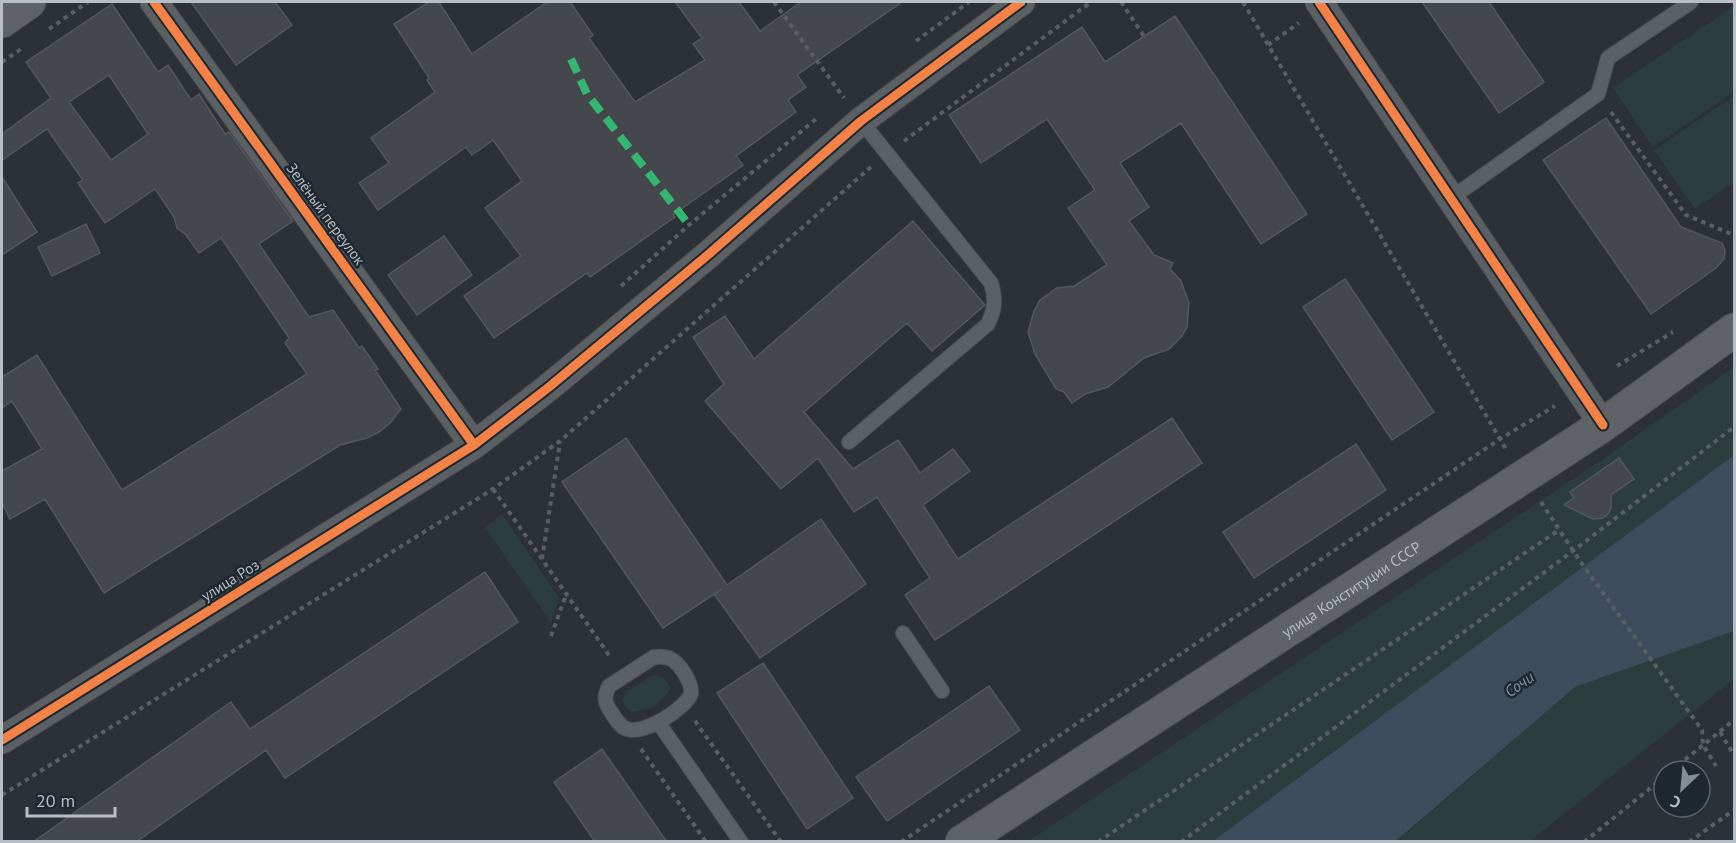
<svg xmlns="http://www.w3.org/2000/svg" width="1736" height="843" viewBox="0 0 1736 843" font-family="'PT Sans',sans-serif">
	<style>
		.green { fill: #2c3d3d }
		.water { fill: #3d4d5d }
		.building { fill: #44484c; stroke: #53585e; stroke-width: 1.5; fill-rule: evenodd }
		.lines { fill: none; stroke-linecap: round; stroke-linejoin: round }
		.lane-casing { stroke: #4a4d51; stroke-width: 16 }
		.street-casing { stroke: #4a4d51; stroke-width: 29 }
		.secondary-casing { stroke: #4a4d51; stroke-width: 35 }
		.path { stroke: #5a5f62; stroke-width: 4; stroke-dasharray: 4.5 4.5; stroke-linecap: butt }
		.lane { stroke: #5b6064; stroke-width: 14 }
		.street { stroke: #5b6064; stroke-width: 27 }
		.secondary { stroke: #5f6368; stroke-width: 33 }
		.quiet { stroke: #33b770; stroke-width: 8; stroke-dasharray: 15 8; stroke-linecap: butt }
		.cycleway-casing { stroke: #1f2830; stroke-width: 13 }
		.cycleway { stroke: #f48246; stroke-width: 9 }
		.labels { text-anchor: middle; dominant-baseline: central; stroke-width: 5; stroke-linejoin: round; paint-order: stroke }
		.street-label { font-size: 15px; fill: #b6bec6; stroke: #1f2830 }
		.water-label { font-size: 16px; font-style: italic; fill: #7b91a6; stroke: #1f2830 }
	</style>
	<rect width="100%" height="100%" fill="#2c3137"/>
	<path class="green" d="M 1734,6 L 1734,92 L 1653,147 L 1613,88 Z
		M 1734,96 L 1734,182 L 1695,209 L 1654,150 Z
		M 1734,367 L 1734,455 L 1213,841 L 1027,842 L 1600,461 Z
		M 502,514 L 559,598 L 551,623 L 485,527 Z
		M 1734,631 L 1734,679 L 1530,841 L 1396,842 L 1575,687 Z
		M 654,675 L 664,678 L 671,688 C 662,703 648,712 630,712 L 622,701 L 627,691 Z"/>
	<path class="water" d="M 1734,455 L 1734,631 L 1575,687 L 1396,841 L 1213,841 Z"/>
	<path class="building" d="M 191,2 L 275,2 L 292,25 L 236,65 Z
		M 429,2 L 439,2 L 472,54 L 547,2 L 570,2 L 593,35 L 589,38 L 635,102 L 705,60 L 693,44 L 702,38 L 675,2 L 739,2 L 760,31 L 801,2 L 902,2 L 797,75 L 806,87 L 788,100 L 796,112 L 736,156 L 743,165 L 673,215 L 675,217 L 590,277 L 587,273 L 494,338 L 464,296 L 521,256 L 485,208 L 522,181 L 493,140 L 472,155 L 466,147 L 378,210 L 359,183 L 389,163 L 371,138 L 435,92 L 427,80 L 429,78 L 394,24 Z
		M 1422,2 L 1489,2 L 1544,82 L 1499,113 Z
		M 112,4 L 158,72 L 168,65 L 191,100 L 199,94 L 225,134 L 229,132 L 293,221 L 259,244 L 309,317 L 333,310 L 359,348 L 362,346 L 378,369 L 375,370 L 401,409 L 391,422 L 379,432 L 367,438 L 340,445 L 104,593 L 45,499 L 10,519 L 2,503 L 2,471 L 42,449 L 12,401 L 2,408 L 2,377 L 37,355 L 122,490 L 307,374 L 285,343 L 289,338 L 221,238 L 199,253 L 186,235 L 177,228 L 174,217 L 155,189 L 105,223 L 78,183 L 83,180 L 47,129 L 2,160 L 2,134 L 51,98 L 26,62 ZM 109,75 L 148,134 L 111,160 L 69,102 Z
		M 1175,16 L 1307,214 L 1261,244 L 1181,123 L 1120,163 L 1149,207 L 1129,221 L 1154,255 L 1173,263 L 1170,269 L 1181,281 L 1189,303 L 1187,327 L 1182,336 L 1169,349 L 1144,358 L 1108,387 L 1085,394 L 1072,403 L 1064,392 L 1056,389 L 1035,354 L 1028,332 L 1034,311 L 1040,300 L 1057,288 L 1074,286 L 1107,265 L 1068,208 L 1095,190 L 1047,119 L 981,163 L 949,115 L 1082,27 L 1105,62 Z
		M 1606,118 L 1681,227 L 1722,243 L 1725,250 L 1724,259 L 1716,268 L 1651,314 L 1543,160 Z
		M 2,177 L 37,232 L 2,255 Z
		M 913,221 L 985,305 L 932,351 L 907,323 L 804,412 L 853,469 L 898,440 L 920,473 L 953,449 L 970,471 L 923,505 L 958,559 L 1172,418 L 1202,463 L 935,640 L 905,595 L 930,578 L 877,497 L 854,512 L 818,458 L 781,489 L 705,401 L 724,384 L 693,337 L 725,316 L 754,359 Z
		M 86,224 L 100,253 L 52,276 L 38,247 Z
		M 444,236 L 472,275 L 417,315 L 388,275 Z
		M 1345,279 L 1434,412 L 1392,440 L 1303,307 Z
		M 626,438 L 727,585 L 821,519 L 866,584 L 760,658 L 714,594 L 722,589 L 663,628 L 562,482 Z
		M 1356,444 L 1386,490 L 1254,578 L 1223,532 Z
		M 1619,458 L 1634,479 L 1611,495 L 1611,508 L 1608,514 L 1603,518 L 1593,519 L 1564,505 L 1574,498 L 1570,492 Z
		M 485,572 L 518,622 L 285,778 L 266,750 L 136,842 L 33,842 L 231,702 L 250,729 Z
		M 763,663 L 853,798 L 807,829 L 717,693 Z
		M 989,686 L 1020,730 L 887,821 L 856,777 Z
		M 602,749 L 667,842 L 595,842 L 554,782 Z"/>
	<g class="lines">
		<g class="lane-casing">
			<path id="lane" d="M 1450,199 L 1598,94 L 1608,58 L 1691,2
				M 849,442 L 988,324 C 995,309 996,299 991,283 L 861,121
				M 903,633 L 942,691
				M 654,657 C 658,657 664,656 669,658 C 680,663 692,682 691,694 C 685,709 644,735 627,729 C 620,727 615,718 611,712 C 604,702 604,696 609,686 Z
				M 658,722 L 741,842"/>
		</g>
		<g class="street-casing">
			<path id="street" d="M 154,2 L 474,445
				M 1319,2 L 1603,425
				M 2,740 L 474,445 L 549,387 L 709,254 L 861,121 L 1021,2"/>
		</g>
		<g class="secondary-casing">
			<g id="secondary">
				<path d="M 2,21 L 29,2"/>
				<path id="s1" d="M 962,842 L 1603,425 L 1734,330"/>
			</g>
		</g>
		<path class="path" d="M 774,2 L 844,98
			M 1121,2 L 1144,36
			M 1243,2 L 1507,451
			M 49,29 L 88,2
			M 916,41 L 969,2
			M 1268,45 L 1299,23
			M 2,62 L 21,49
			M 1611,112 L 1686,215 L 1734,235
			M 904,141 L 1091,2
			M 621,286 L 689,225 L 816,119
			M 1617,366 L 1673,332
			M 493,489 L 611,658
			M 1541,502 L 1580,561 L 1702,730 L 1703,745 L 1716,766
			M 542,559 L 560,442
			M 551,636 L 566,595
			M 695,721 L 781,842
			M 1720,732 L 1734,755
			M 641,749 L 706,842
			M 1671,771 L 1734,720
			M 2,795 L 493,489 L 560,441 L 872,166
			M 901,842 L 1500,439 L 1555,406
			M 1098,842 L 1559,530
			M 1181,842 L 1573,551 L 1734,427
			M 1584,842 L 1664,777
			M 1689,842 L 1734,810"/>
		<use href="#lane" class="lane"/>
		<use href="#street" class="street"/>
		<use href="#secondary" class="secondary"/>
		<path class="quiet" d="M 571,59 L 587,94 L 689,225"/>
		<g class="cycleway-casing">
			<path id="cycleway" d="M 154,2 L 474,445
				M 1319,2 L 1603,425
				M 2,740 L 474,445 L 549,387 L 709,254 L 861,121 L 1021,2"/>
		</g>
		<use href="#cycleway" class="cycleway"/>
	</g>
	<g class="labels">
		<g class="street-label">
			<text transform="translate(326 214) rotate(54)">Зелёный переулок</text>
			<text transform="translate(230 580) rotate(-32)">улица Роз</text>
			<text stroke="none"><textPath href="#s1" startOffset="464">улица Конституции СССР</textPath></text>
		</g>
		<g class="water-label">
			<text transform="translate(1519 684) rotate(-36)">Сочи</text>
		</g>
	</g>
	<rect width="1736" height="843" fill="none" stroke="#b6bec6" stroke-width="6"/>
	<g transform="translate(1682 789) rotate(206)"><circle r="28" fill="#1f2830" stroke="#5b646c" stroke-width="1.5"/>
	<path d="M0-4.5L10 22L0 15L-10 22Z" fill="#868d94"/>
	<text y="-9" font-size="16" font-weight="bold" text-anchor="middle" fill="#b6bec6">С</text>
	</g>
	<path d="M27 807v9h88v-9" fill="none" stroke="#b6bec6" stroke-width="3"/>
	<text x="36" y="807" font-size="18" fill="#b6bec6" stroke="#1f2830" stroke-width="4.5" paint-order="stroke">20 m</text>
</svg>
